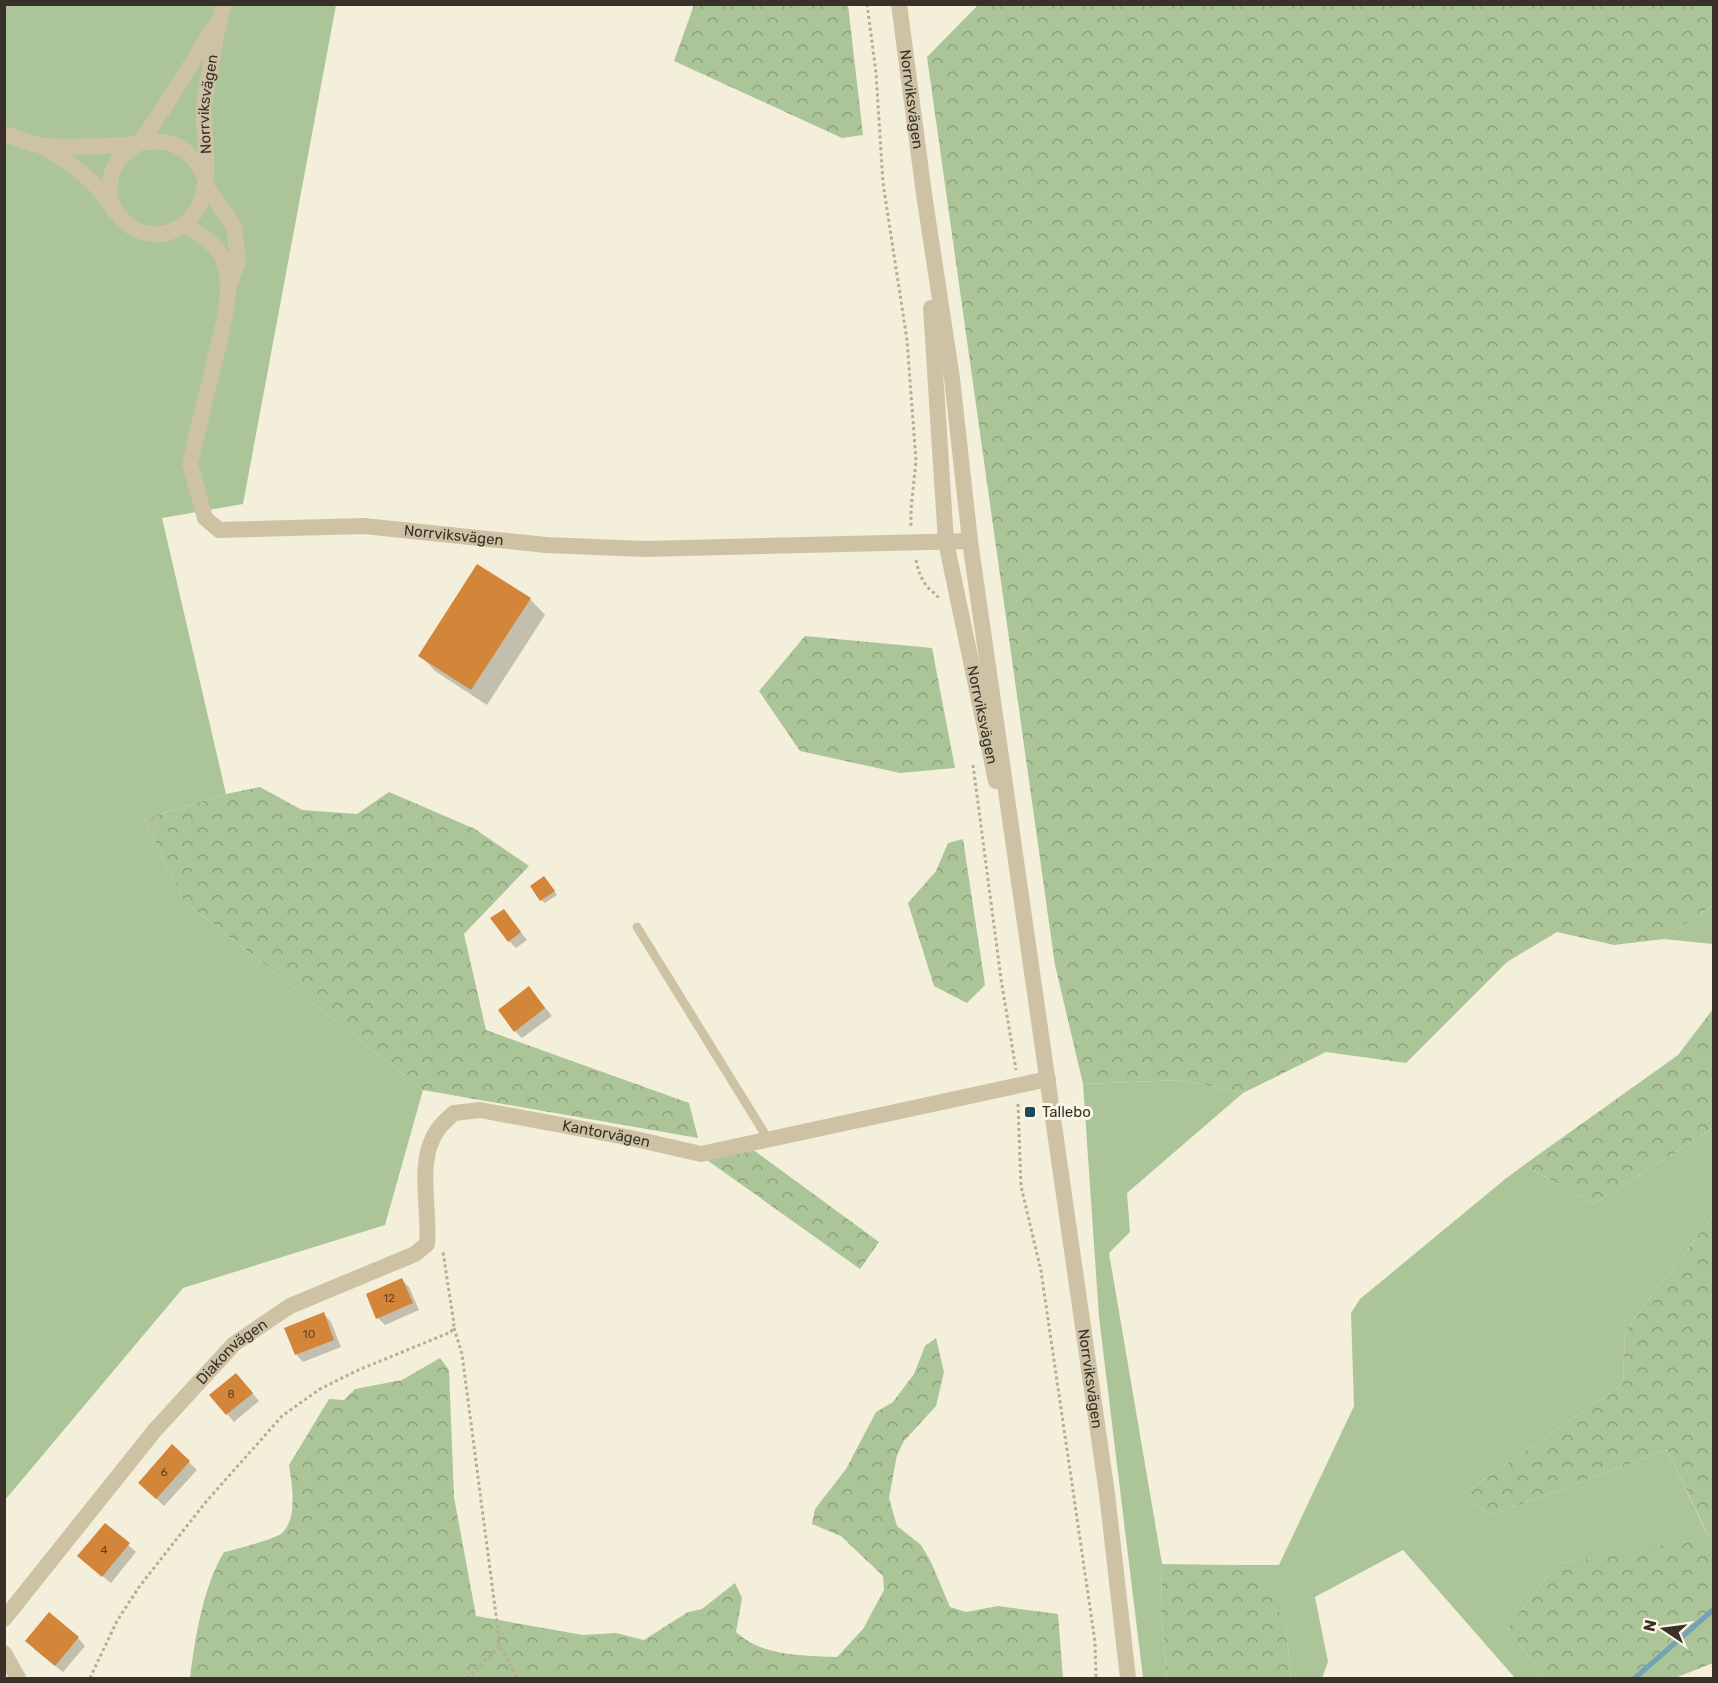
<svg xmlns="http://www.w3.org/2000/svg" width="1718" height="1683" viewBox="0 0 1718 1683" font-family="Rubik,sans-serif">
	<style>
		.grass { fill: #abc598 }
		.forest { fill: url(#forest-crowns) }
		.shadow { fill: #0003 }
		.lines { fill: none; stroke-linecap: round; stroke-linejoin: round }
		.stream { stroke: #76a2b5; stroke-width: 5 }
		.building { fill: #d3853a }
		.path { stroke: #baac8f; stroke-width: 3; stroke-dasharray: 3 3; stroke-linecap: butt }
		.service { stroke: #cec2a5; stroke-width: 9 }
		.minor { stroke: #cec2a5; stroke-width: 16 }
		.tertiary { stroke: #cec2a5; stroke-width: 16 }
		.poi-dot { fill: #18495f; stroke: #fbf7e7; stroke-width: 2 }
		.labels { text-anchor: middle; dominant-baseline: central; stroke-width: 6; stroke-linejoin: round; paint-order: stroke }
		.number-label { font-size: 12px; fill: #60462c }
		.street-label { font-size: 15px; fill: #393127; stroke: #fbf7e7 }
		.poi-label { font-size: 15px; fill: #393127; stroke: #fbf7e7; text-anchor: start }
	</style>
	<defs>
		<pattern id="forest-crowns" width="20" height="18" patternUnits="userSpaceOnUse" patternTransform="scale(1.5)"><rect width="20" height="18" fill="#abc598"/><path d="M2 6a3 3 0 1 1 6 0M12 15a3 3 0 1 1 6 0" fill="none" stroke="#8ca17c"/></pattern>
	</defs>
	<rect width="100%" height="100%" fill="#f4efda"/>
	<path class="grass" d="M 5,5 L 336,5 L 243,504 L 162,518 L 226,794 L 144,819 L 184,901 L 423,1090 L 385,1225 L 183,1288 L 5,1500 Z
		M 1713,905 L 1713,944 L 1664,939 Z
		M 1181,1080 L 1243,1093 L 1127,1193 L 1130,1232 L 1109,1253 L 1162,1564 L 1161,1610 L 1167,1678 L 1143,1678 L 1099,1317 L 1083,1084 Z
		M 1713,1128 L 1713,1216 L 1625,1331 L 1623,1384 L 1460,1496 L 1492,1515 L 1667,1450 L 1709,1538 L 1557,1564 L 1507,1628 L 1545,1678 L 1515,1678 L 1403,1550 L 1315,1597 L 1328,1662 L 1322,1678 L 1291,1678 L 1286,1626 L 1234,1565 L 1279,1565 L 1354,1406 L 1351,1313 L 1360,1299 L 1504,1180 L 1524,1165 L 1594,1204 Z"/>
	<path class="forest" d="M 979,4 L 1713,5 L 1713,905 L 1664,939 L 1614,945 L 1557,932 L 1507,962 L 1406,1063 L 1326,1052 L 1243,1093 L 1181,1080 L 1083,1084 L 1055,965 L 927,57 Z
		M 694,5 L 848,5 L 863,135 L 842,138 L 674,61 Z
		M 805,636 L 932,648 L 955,768 L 900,773 L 800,751 L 759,691 Z
		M 260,787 L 302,810 L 357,814 L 389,792 L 475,829 L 529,866 L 464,934 L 486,1030 L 689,1103 L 698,1138 L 423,1090 L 184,901 L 144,819 L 226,794 Z
		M 963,839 L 985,985 L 967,1003 L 934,986 L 908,903 L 936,871 L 948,843 Z
		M 1713,1009 L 1713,1128 L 1594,1204 L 1524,1165 L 1678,1055 Z
		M 748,1146 L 879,1242 L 860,1269 L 707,1160 Z
		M 1713,1216 L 1713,1663 L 1675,1678 L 1545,1678 L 1507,1628 L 1557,1564 L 1709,1537 L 1667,1450 L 1492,1515 L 1460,1496 L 1623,1384 L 1625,1331 Z
		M 936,1338 L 944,1372 L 936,1406 L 904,1441 L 897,1455 L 889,1498 L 897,1526 L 921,1545 L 931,1562 L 950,1607 L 966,1612 L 998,1606 L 1058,1614 L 1063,1678 L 190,1678 C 195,1638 203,1587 224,1552 C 236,1549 276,1539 282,1533 C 298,1519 292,1484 289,1465 L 329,1399 L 344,1400 L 355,1389 L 402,1380 L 440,1358 L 449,1370 L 454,1497 L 476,1616 L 583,1635 L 616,1633 L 644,1640 L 688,1612 L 702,1609 L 735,1583 L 742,1598 L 736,1632 C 763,1657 802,1655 837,1657 L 863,1629 L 884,1590 L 883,1576 L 841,1536 L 812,1524 L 815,1509 L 846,1469 L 876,1412 L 893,1402 L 914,1374 L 925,1346 Z
		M 1162,1564 L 1234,1565 L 1271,1596 L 1286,1626 L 1291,1678 L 1167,1678 L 1161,1610 Z"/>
	<path class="shadow" d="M 530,599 L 545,615 L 487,705 L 435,671 L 420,655 Z
		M 547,881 L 557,895 L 545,903 L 541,900 Z
		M 504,911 L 527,940 L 516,948 L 509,941 Z
		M 529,988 L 552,1016 L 522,1038 L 515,1031 Z
		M 402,1280 L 409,1287 L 419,1310 L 385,1325 L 378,1318 Z
		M 324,1314 L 331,1322 L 341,1347 L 303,1362 L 296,1354 Z
		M 243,1382 L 259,1401 L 234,1422 L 227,1414 Z
		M 172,1446 L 197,1470 L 164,1506 L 147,1490 Z
		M 105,1525 L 136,1552 L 111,1583 L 87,1563 Z
		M 78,1638 L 85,1646 L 63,1672 L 34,1649 Z"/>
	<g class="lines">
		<path class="stream" d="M 1635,1678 L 1714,1609"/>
	</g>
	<path class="building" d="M 477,564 L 531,598 L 471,690 L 418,656 Z
		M 544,876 L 555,891 L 540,901 L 530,886 Z
		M 504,909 L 521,932 L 508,942 L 490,918 Z
		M 529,986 L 545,1008 L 514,1032 L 498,1010 Z
		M 402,1278 L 413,1303 L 376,1319 L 366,1294 Z
		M 324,1312 L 334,1340 L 295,1355 L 284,1328 Z
		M 236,1373 L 253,1393 L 226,1415 L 209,1395 Z
		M 172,1444 L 190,1461 L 156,1499 L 138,1483 Z
		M 105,1523 L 130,1543 L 102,1577 L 77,1556 Z
		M 49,1612 L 79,1637 L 55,1666 L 25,1641 Z"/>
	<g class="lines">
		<path class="path" d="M 867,4 L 876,73 L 883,183 L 907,340 L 916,461 L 911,509 L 911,527
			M 916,560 C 918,569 920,577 926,585 C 930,591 936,593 940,600
			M 973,765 L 1001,979 L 1016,1070
			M 1018,1104 L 1021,1186 L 1041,1271 L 1095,1642 L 1096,1678
			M 454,1328 L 462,1354 L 500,1646 L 517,1678
			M 90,1678 L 117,1621 L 139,1587 L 205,1503 L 282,1416 L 320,1389 L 356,1371 L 451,1332 L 454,1324 L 443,1252
			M 467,1678 L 500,1646"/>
		<path class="service" d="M 637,927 L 768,1139"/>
		<g class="minor">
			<path id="s1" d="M 206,187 L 234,226 L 238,260 L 229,285 L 226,312 L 190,464 L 205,518 L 219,530 L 364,526 L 546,545 L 645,549 L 970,541"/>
			<path d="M 182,227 C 194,227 217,246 222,257 C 226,265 227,277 229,285"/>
			<path id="s2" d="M 4,1619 L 155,1430 L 234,1344 L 290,1306 L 415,1254 L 427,1244 C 430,1212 418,1167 433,1138 C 437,1128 446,1120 454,1113 L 480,1110 L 631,1138 L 701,1154 L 1048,1079"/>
			<path d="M 4,1653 L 18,1678"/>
		</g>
		<g class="tertiary">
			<path id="s3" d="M 899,4 L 924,194 L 952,378 L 970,541 L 1107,1494 L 1128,1678"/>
			<path d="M 4,134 C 17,138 31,144 44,146 C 70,148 97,146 123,145 C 138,144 154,139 169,143 C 184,147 200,162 204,177"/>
			<path id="s4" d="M 43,146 C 60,158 80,169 94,184 C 109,198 117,221 137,230 C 148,235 162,236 172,231 C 221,210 203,149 204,108 C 205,96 208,83 210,72 C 214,49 216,26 224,4"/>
			<path d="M 111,202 C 108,189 109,178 115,166 C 121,153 135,148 144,137 C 170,101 191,63 215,26"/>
			<path id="s5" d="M 931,308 L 946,542 L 996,781"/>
		</g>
	</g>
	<rect class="poi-dot" x="1024" y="1106" width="12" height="12" rx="3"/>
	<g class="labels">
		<g class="number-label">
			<text x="389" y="1298">12</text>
			<text x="309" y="1334">10</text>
			<text x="231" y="1394">8</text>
			<text x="164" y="1472">6</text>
			<text x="104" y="1550">4</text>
		</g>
		<g class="street-label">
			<text stroke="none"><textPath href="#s3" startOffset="96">Norrviksvägen</textPath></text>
			<text stroke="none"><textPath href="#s4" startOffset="304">Norrviksvägen</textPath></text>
			<text stroke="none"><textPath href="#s1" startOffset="602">Norrviksvägen</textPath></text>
			<text stroke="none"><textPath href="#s5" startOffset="411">Norrviksvägen</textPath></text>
			<text stroke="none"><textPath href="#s2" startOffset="872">Kantorvägen</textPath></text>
			<text stroke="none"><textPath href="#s2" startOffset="352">Diakonvägen</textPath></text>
			<text stroke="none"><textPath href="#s3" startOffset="1388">Norrviksvägen</textPath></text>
		</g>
		<g class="poi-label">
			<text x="1042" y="1112">Tallebo</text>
		</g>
	</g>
	<rect width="1718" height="1683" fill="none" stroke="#393127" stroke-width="12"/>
	<g transform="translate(1664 1629) rotate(283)" stroke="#fbf7e7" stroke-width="4.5" paint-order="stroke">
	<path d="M0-4.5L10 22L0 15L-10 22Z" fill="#393127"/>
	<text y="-9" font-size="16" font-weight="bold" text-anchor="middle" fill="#393127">N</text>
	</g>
</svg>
